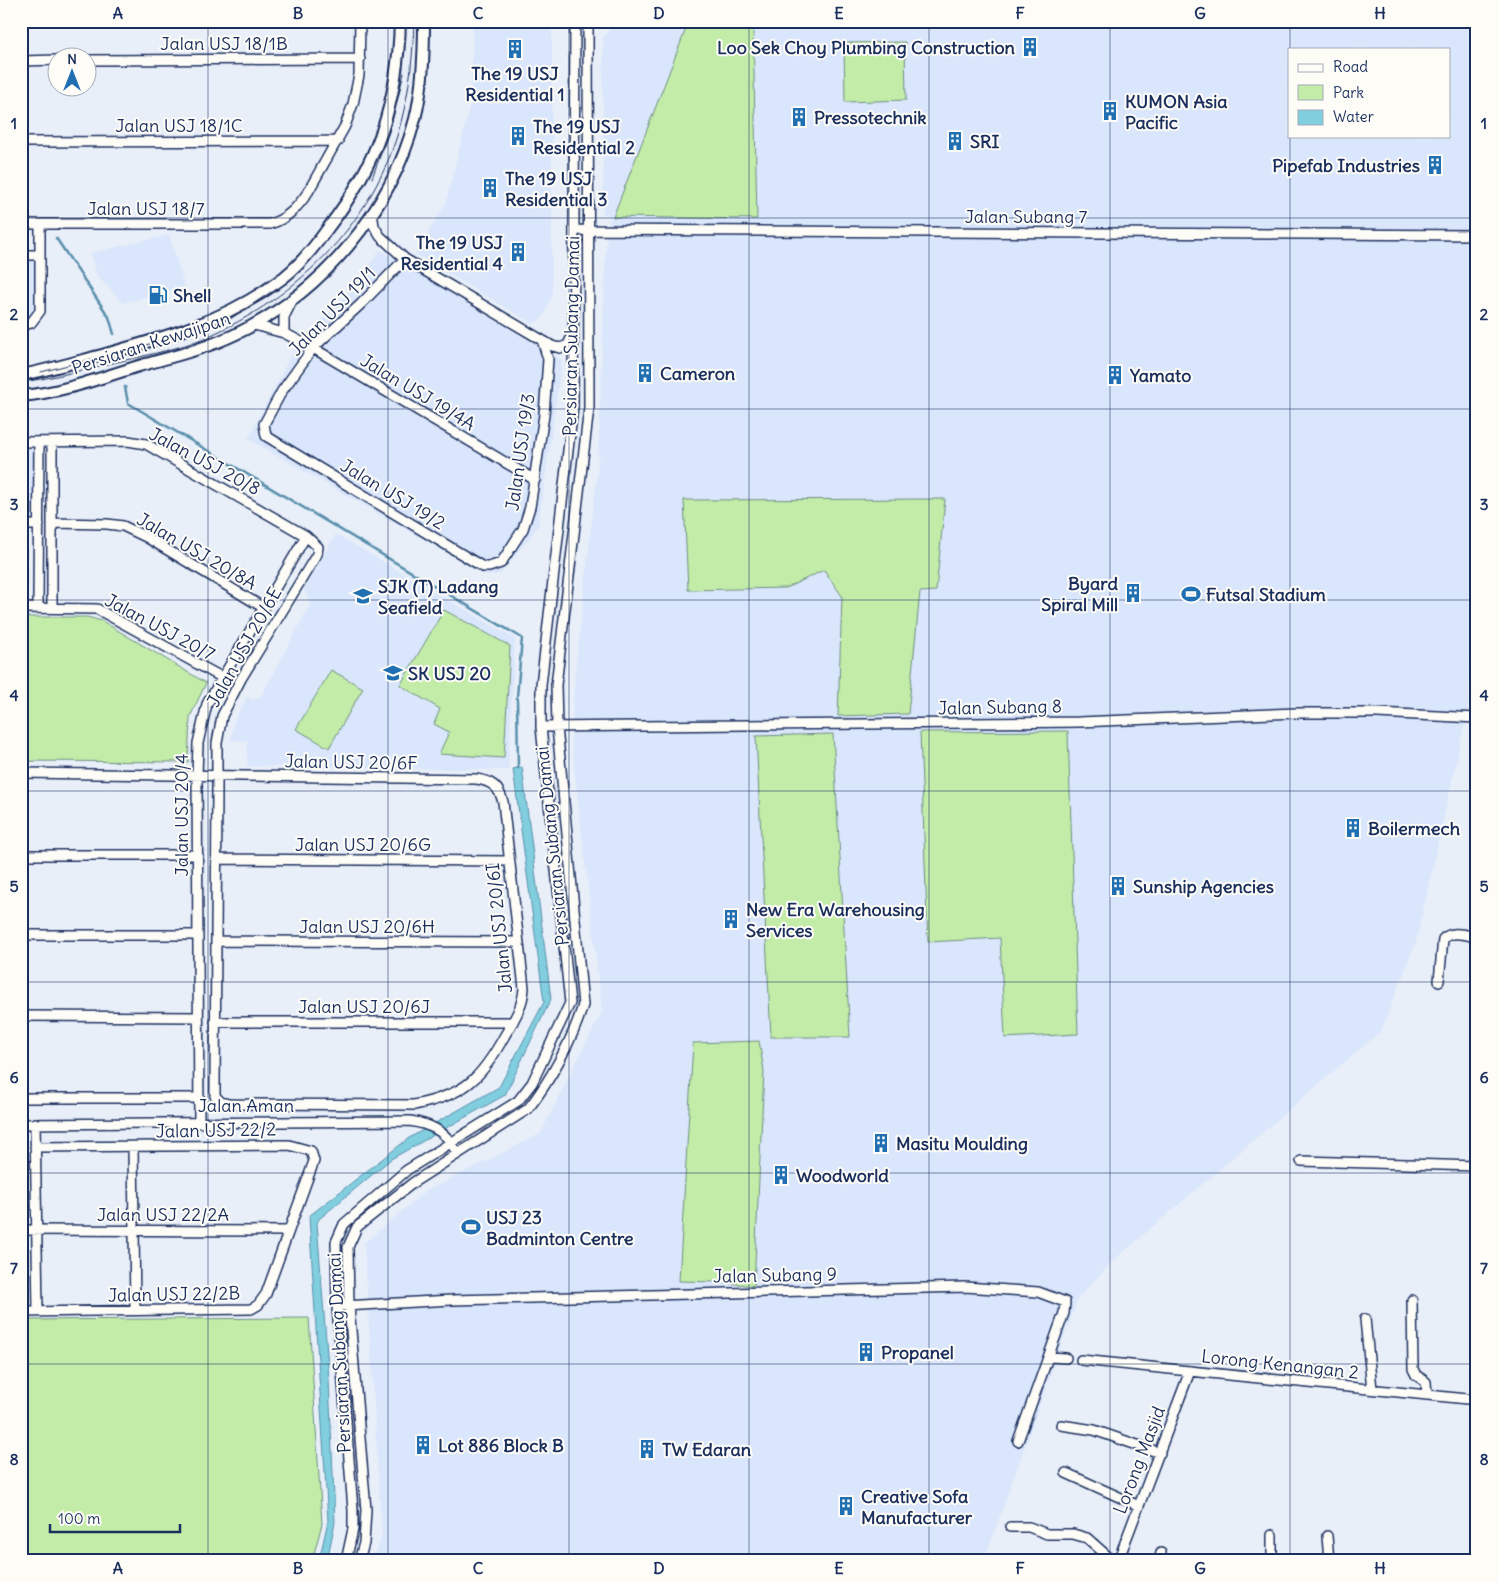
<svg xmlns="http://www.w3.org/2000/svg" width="1498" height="1582" viewBox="0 0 1498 1582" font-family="Delius,sans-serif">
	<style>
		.built { fill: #dae6fb; fill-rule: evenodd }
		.green { fill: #c2eca8; stroke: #6e8e83 }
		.water { fill: #81cedf; stroke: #588eab }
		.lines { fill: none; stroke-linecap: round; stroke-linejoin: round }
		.stream { stroke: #588eab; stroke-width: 2.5 }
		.minor-casing { stroke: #1b2f5e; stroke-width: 12 }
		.major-casing { stroke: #1b2f5e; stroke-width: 14 }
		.minor { stroke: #fdfcf7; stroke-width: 9 }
		.major { stroke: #fdfcf7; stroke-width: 10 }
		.tram { stroke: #1b2f5e; stroke-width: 1 }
		.grid { fill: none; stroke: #1b2f5e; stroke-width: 1; stroke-opacity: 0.55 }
		.labels { text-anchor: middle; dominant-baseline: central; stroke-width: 4; stroke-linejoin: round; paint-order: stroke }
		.street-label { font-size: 18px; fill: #1b2f5e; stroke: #fdfcf7 }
		.poi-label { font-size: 18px; font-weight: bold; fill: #1b2f5e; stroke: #fdfcf7; text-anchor: start }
		.neatline { fill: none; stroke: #1b2f5e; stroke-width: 2 }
		.grid-label { font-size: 16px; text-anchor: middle; font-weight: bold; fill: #1b2f5e }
	</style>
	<rect width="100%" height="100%" fill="#e8eff9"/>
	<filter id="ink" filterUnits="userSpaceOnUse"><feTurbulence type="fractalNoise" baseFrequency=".02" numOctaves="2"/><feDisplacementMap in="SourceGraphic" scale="10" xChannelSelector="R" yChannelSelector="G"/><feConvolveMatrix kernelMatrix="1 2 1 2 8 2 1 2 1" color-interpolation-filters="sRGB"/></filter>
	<g filter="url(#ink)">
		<path class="built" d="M 473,21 L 552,21 L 552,296 L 543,318 L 533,324 L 415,254 L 446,203 L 471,101 Z
			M 618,21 L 1477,21 L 1477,495 L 1475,495 L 1469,704 L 1416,942 L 1381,1031 L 1114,1260 L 1078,1298 L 984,1561 L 373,1561 L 382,1536 L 364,1243 L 426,1191 L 540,1134 L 602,1012 L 571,738 L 575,673 L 598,465 L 606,244 L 610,216 L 603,214 L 603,37 ZM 1289,49 L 1449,49 L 1449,136 L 1289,136 Z
			M 169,235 L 185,287 L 123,303 L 97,276 L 90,253 Z
			M 380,250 L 562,360 L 538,527 L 500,574 L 487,576 L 248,439 L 295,348 L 355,286 Z
			M 21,260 L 36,260 L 37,308 L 28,321 L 21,323 Z
			M 21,442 L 39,442 L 39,525 L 21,525 Z
			M 336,534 L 515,639 L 508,770 L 247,766 L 247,741 L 231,740 L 234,721 L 247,697 L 253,700 L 261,696 L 310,605 L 304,588 Z"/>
		<path class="green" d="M 689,21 L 753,24 L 757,219 L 613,217 Z
			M 905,42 L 906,100 L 845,102 L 844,43 Z
			M 945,499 L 936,591 L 920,592 L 908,714 L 838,716 L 842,596 L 824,570 L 786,588 L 688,590 L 684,500 Z
			M 21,533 L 26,533 L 26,600 L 21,600 Z
			M 444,610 L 510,646 L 504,758 L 439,754 L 449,732 L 434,724 L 440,709 L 400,685 Z
			M 21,617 L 87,617 L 102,621 L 206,683 L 190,717 L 188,762 L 21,761 Z
			M 331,670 L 363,688 L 329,748 L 296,729 Z
			M 1068,731 L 1078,1034 L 1005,1038 L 1000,938 L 928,942 L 920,732 Z
			M 833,734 L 850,1037 L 771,1037 L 756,736 Z
			M 759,1041 L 764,1071 L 754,1286 L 718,1282 L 679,1281 L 693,1043 Z
			M 309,1318 L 322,1524 L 312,1561 L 21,1561 L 21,1320 Z"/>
		<path class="water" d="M 522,767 L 551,999 L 505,1095 L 391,1159 L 319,1219 L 317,1223 L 329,1379 L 335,1522 L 327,1561 L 319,1561 L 328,1521 L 309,1216 L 409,1138 L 499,1087 L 544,1002 L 513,769 Z"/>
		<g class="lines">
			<path class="stream" d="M 56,238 L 109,317 L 114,334
				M 125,387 L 128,403 L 522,638 L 517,697 L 518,768"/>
			<g class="minor-casing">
				<path id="minor" d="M 88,60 L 360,59
					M 21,61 L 58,60
					M 21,142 L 338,141
					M 372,213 L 374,226 L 380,236 L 405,259 L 552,346 L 560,348 L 568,345 L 572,336
					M 21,224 L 270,224 C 287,219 298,207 308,192 L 345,126 L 353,104 L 359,75 L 360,21
					M 574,230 L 1477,235
					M 21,255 L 40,255
					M 405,259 L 361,304 L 313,348 L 282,391 L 264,424 L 266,436 L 483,567 L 489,567 L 501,563 L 523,529 L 530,507 L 544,415 L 548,359 L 542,340
					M 254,325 L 284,333 L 313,348 L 535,480
					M 21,326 L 31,323 L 40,311 L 40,224
					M 284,333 L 284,317 L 292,301
					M 21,442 L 128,441 L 146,444 L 306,536 L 318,547 L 317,554 L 241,679 L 222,716 L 217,743 L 217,790 L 215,1085 L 215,1096 L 221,1102 L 229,1104 L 414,1105 C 465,1095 481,1079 505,1035 C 514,1020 523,1006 524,988 L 503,802 C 499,787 492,781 476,779 L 21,773
					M 52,442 L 52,608
					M 52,523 L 107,524 L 123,526 L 146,537 L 264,608
					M 21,525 L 39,525
					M 21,608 L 97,609 L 223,678
					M 38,608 L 39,442
					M 541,727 L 1079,722 L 1297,713 L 1377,713 L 1477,718
					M 21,855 L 198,855
					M 216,859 L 509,861
					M 21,935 L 198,935
					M 216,941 L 518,942
					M 1439,981 L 1443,939 C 1452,930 1465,935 1477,937
					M 21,1016 L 198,1017
					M 215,1022 L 513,1022
					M 21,1098 L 199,1098
					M 199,1122 L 197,776 L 198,743 L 207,704 L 306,536
					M 35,1123 L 38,1311
					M 21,1124 L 410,1121 C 428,1124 445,1130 454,1148
					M 133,1147 L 135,1310
					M 1301,1161 L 1477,1166
					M 21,1230 L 288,1231
					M 1412,1300 L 1413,1369 L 1416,1375 L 1426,1382 L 1427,1395
					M 344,1306 L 452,1300 L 965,1287 L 1038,1292 L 1065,1302 L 1064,1313 L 1018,1441
					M 21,1312 L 251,1309 L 258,1305 L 266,1294 L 314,1161 L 311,1151 L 289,1145 L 35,1147
					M 1365,1319 L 1372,1389
					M 1050,1357 L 1066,1358
					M 1081,1360 L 1477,1400
					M 1061,1425 L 1094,1430 L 1160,1453
					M 1066,1473 L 1139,1506
					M 1010,1527 L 1029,1527 L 1047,1534 L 1073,1534 L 1087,1538 L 1113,1561
					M 1327,1536 L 1329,1561
					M 346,1561 L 353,1529 L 353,1510 L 337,1307 L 336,1242 L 344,1224 L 407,1170 L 518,1101 L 532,1083 L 570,1003 L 541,727 L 541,685 L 573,407 L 575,21
					M 359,1561 L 364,1543 L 366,1510 L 349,1306 L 348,1247 L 357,1227 L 414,1182 L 528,1109 C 550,1081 573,1039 583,1005 L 557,727 L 556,685 L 589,408 L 588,21
					M 1118,1561 L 1190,1371
					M 1159,1561 L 1161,1553
					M 1272,1561 L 1272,1535"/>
			</g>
			<g class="major-casing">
				<path id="major" d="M 21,375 C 49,370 75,362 102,355 C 163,338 224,321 276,283 C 297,269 313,249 328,228 C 378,163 398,103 400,21
					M 21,396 C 61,393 100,378 139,366 C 171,357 205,349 236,334 C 322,293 391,211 415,119 C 423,88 424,54 424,21"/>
			</g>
			<use href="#minor" class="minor"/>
			<use href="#major" class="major"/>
			<path class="tram" d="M 372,178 L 390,129 L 404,73
				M 41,372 L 196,332 L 230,319 L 271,292
				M 21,382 C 54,378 85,369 117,362 C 143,356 169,351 194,342 C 291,305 375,224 401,122 C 410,89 413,55 414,21"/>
		</g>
	</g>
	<path class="grid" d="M 208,21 L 208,1561M 388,21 L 388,1561M 569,21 L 569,1561M 749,21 L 749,1561M 929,21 L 929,1561M 1110,21 L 1110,1561M 1290,21 L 1290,49M 1290,136 L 1290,1561M 21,218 L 1477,218M 21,409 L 1477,409M 21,600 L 1477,600M 21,791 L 1477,791M 21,982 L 1477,982M 21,1173 L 1477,1173M 21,1364 L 1477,1364"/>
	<defs>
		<g id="building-bare" transform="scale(1.5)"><path d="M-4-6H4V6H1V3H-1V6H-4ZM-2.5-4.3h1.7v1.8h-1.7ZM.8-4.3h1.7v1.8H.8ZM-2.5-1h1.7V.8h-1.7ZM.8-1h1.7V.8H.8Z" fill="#1f6fb2" stroke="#fdfcf7" stroke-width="2.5" paint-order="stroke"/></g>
		<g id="fuel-bare" transform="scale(1.5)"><path d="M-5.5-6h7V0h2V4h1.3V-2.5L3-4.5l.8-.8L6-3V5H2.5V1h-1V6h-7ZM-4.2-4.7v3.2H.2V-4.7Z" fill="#1f6fb2" stroke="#fdfcf7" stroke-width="2.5" paint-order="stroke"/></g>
		<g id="stadium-bare" transform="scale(1.5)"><path d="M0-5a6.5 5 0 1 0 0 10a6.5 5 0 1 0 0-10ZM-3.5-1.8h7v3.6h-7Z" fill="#1f6fb2" stroke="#fdfcf7" stroke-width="2.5" paint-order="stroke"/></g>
		<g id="school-bare" transform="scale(1.5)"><path d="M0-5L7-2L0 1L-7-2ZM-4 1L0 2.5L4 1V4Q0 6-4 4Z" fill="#1f6fb2" stroke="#fdfcf7" stroke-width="2.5" paint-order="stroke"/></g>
	</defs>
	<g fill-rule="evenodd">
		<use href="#building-bare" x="1030" y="47"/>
		<use href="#building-bare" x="515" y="49"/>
		<use href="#building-bare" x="1110" y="111"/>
		<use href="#building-bare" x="799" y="117"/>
		<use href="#building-bare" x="518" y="136"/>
		<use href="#building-bare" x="955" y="141"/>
		<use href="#building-bare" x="1435" y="165"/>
		<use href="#building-bare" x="490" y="188"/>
		<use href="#building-bare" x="518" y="252"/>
		<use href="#fuel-bare" x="158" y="295"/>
		<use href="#building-bare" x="645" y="373"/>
		<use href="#building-bare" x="1115" y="375"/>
		<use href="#building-bare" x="1133" y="593"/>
		<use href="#stadium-bare" x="1191" y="594"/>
		<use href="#school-bare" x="363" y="596"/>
		<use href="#school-bare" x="393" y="673"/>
		<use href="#building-bare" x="1353" y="828"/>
		<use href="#building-bare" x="1118" y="886"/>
		<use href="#building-bare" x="731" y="919"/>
		<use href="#building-bare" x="881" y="1143"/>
		<use href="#building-bare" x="781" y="1175"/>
		<use href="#stadium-bare" x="471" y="1227"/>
		<use href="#building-bare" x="866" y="1352"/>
		<use href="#building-bare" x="423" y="1445"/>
		<use href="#building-bare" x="647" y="1449"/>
		<use href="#building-bare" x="846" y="1506"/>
	</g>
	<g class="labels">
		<g class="street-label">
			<text x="224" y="43">Jalan USJ 18/1B</text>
			<text x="179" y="125">Jalan USJ 18/1C</text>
			<text x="146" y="208">Jalan USJ 18/7</text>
			<text x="1026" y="216">Jalan Subang 7</text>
			<text transform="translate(332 311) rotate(-46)">Jalan USJ 19/1</text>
			<text transform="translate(571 336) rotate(-89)">Persiaran Subang Damai</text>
			<text transform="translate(151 343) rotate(-18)">Persiaran Kewajipan</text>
			<text transform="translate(418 392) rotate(31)">Jalan USJ 19/4A</text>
			<text transform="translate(520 452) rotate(-82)">Jalan USJ 19/3</text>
			<text transform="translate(205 461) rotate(28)">Jalan USJ 20/8</text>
			<text transform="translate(393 494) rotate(31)">Jalan USJ 19/2</text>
			<text transform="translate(197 551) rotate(30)">Jalan USJ 20/8A</text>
			<text transform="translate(160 627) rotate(28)">Jalan USJ 20/7</text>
			<text transform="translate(244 647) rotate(-61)">Jalan USJ 20/6E</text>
			<text transform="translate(1000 707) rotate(-1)">Jalan Subang 8</text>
			<text transform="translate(351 762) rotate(1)">Jalan USJ 20/6F</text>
			<text transform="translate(181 815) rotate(-90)">Jalan USJ 20/4</text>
			<text x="363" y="844">Jalan USJ 20/6G</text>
			<text transform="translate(552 846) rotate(-96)">Persiaran Subang Damai</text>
			<text x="367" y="926">Jalan USJ 20/6H</text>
			<text transform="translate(499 928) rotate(-96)">Jalan USJ 20/6I</text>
			<text x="364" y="1006">Jalan USJ 20/6J</text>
			<text x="246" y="1105">Jalan Aman</text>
			<text transform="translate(216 1130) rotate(-1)">Jalan USJ 22/2</text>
			<text x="163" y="1214">Jalan USJ 22/2A</text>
			<text transform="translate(775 1275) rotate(-1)">Jalan Subang 9</text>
			<text transform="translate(174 1294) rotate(-1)">Jalan USJ 22/2B</text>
			<text transform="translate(339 1353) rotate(-93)">Persiaran Subang Damai</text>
			<text transform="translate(1280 1364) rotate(6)">Lorong Kenangan 2</text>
			<text transform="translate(1139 1460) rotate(-69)">Lorong Masjid</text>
		</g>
		<g class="poi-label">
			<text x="1015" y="47" text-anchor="end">Loo Sek Choy Plumbing Construction</text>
			<text x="515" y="73" text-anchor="middle">The 19 USJ<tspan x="515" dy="21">Residential 1</tspan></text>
			<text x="1125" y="101">KUMON Asia<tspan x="1125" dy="21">Pacific</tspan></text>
			<text x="814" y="117">Pressotechnik</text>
			<text x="533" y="126">The 19 USJ<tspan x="533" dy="21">Residential 2</tspan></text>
			<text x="970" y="141">SRI</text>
			<text x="1420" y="165" text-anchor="end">Pipefab Industries</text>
			<text x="505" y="178">The 19 USJ<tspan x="505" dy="21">Residential 3</tspan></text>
			<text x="503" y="242" text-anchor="end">The 19 USJ<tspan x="503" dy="21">Residential 4</tspan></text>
			<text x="173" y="295">Shell</text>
			<text x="660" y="373">Cameron</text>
			<text x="1130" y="375">Yamato</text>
			<text x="1118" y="583" text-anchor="end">Byard<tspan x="1118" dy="21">Spiral Mill</tspan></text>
			<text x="378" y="586">SJK (T) Ladang<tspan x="378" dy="21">Seafield</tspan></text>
			<text x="1206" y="594">Futsal Stadium</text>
			<text x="408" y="673">SK USJ 20</text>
			<text x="1368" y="828">Boilermech</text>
			<text x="1133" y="886">Sunship Agencies</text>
			<text x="746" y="909">New Era Warehousing<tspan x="746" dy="21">Services</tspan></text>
			<text x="896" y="1143">Masitu Moulding</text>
			<text x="796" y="1175">Woodworld</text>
			<text x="486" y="1217">USJ 23<tspan x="486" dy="21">Badminton Centre</tspan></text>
			<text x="881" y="1352">Propanel</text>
			<text x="438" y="1445">Lot 886 Block B</text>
			<text x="662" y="1449">TW Edaran</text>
			<text x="861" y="1496">Creative Sofa<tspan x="861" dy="21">Manufacturer</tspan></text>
		</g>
	</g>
	<rect width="1498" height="1582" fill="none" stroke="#fdfcf7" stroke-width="55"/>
	<rect x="1288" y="48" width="162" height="90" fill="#fdfcf7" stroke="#a3aaba"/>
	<rect x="1298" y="64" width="25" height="8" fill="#fdfcf7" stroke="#a3aaba"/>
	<text x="1333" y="72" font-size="15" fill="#1b2f5e">Road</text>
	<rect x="1298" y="85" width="25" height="15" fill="#c2eca8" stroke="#a3aaba"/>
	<text x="1333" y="98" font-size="15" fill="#1b2f5e">Park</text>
	<rect x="1298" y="110" width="25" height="15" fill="#81cedf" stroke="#a3aaba"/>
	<text x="1333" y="122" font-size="15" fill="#1b2f5e">Water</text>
	<g transform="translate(72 72)"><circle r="24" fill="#fdfcf7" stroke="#a3aaba"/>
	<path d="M0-4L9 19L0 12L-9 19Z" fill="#1f6fb2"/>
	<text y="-8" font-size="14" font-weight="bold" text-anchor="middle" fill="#1b2f5e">N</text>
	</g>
	<path d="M50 1524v8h130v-8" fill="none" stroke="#1b2f5e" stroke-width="2.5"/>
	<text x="58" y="1524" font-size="15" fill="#1b2f5e" stroke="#fdfcf7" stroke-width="4" paint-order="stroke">100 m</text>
	<rect x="28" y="28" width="1442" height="1526" class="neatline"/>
	<g class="grid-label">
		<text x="118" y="19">A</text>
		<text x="298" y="19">B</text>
		<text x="478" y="19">C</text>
		<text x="659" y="19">D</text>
		<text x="839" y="19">E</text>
		<text x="1020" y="19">F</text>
		<text x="1200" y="19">G</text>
		<text x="1380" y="19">H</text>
		<text x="14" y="129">1</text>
		<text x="1484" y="129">1</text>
		<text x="14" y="320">2</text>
		<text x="1484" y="320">2</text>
		<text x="14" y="510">3</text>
		<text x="1484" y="510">3</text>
		<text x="14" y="701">4</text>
		<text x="1484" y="701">4</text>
		<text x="14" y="892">5</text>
		<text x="1484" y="892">5</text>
		<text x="14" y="1083">6</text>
		<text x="1484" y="1083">6</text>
		<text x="14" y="1274">7</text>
		<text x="1484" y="1274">7</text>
		<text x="14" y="1465">8</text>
		<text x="1484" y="1465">8</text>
		<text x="118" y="1574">A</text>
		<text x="298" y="1574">B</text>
		<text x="478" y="1574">C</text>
		<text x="659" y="1574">D</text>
		<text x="839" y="1574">E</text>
		<text x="1020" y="1574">F</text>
		<text x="1200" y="1574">G</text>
		<text x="1380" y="1574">H</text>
	</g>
</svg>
